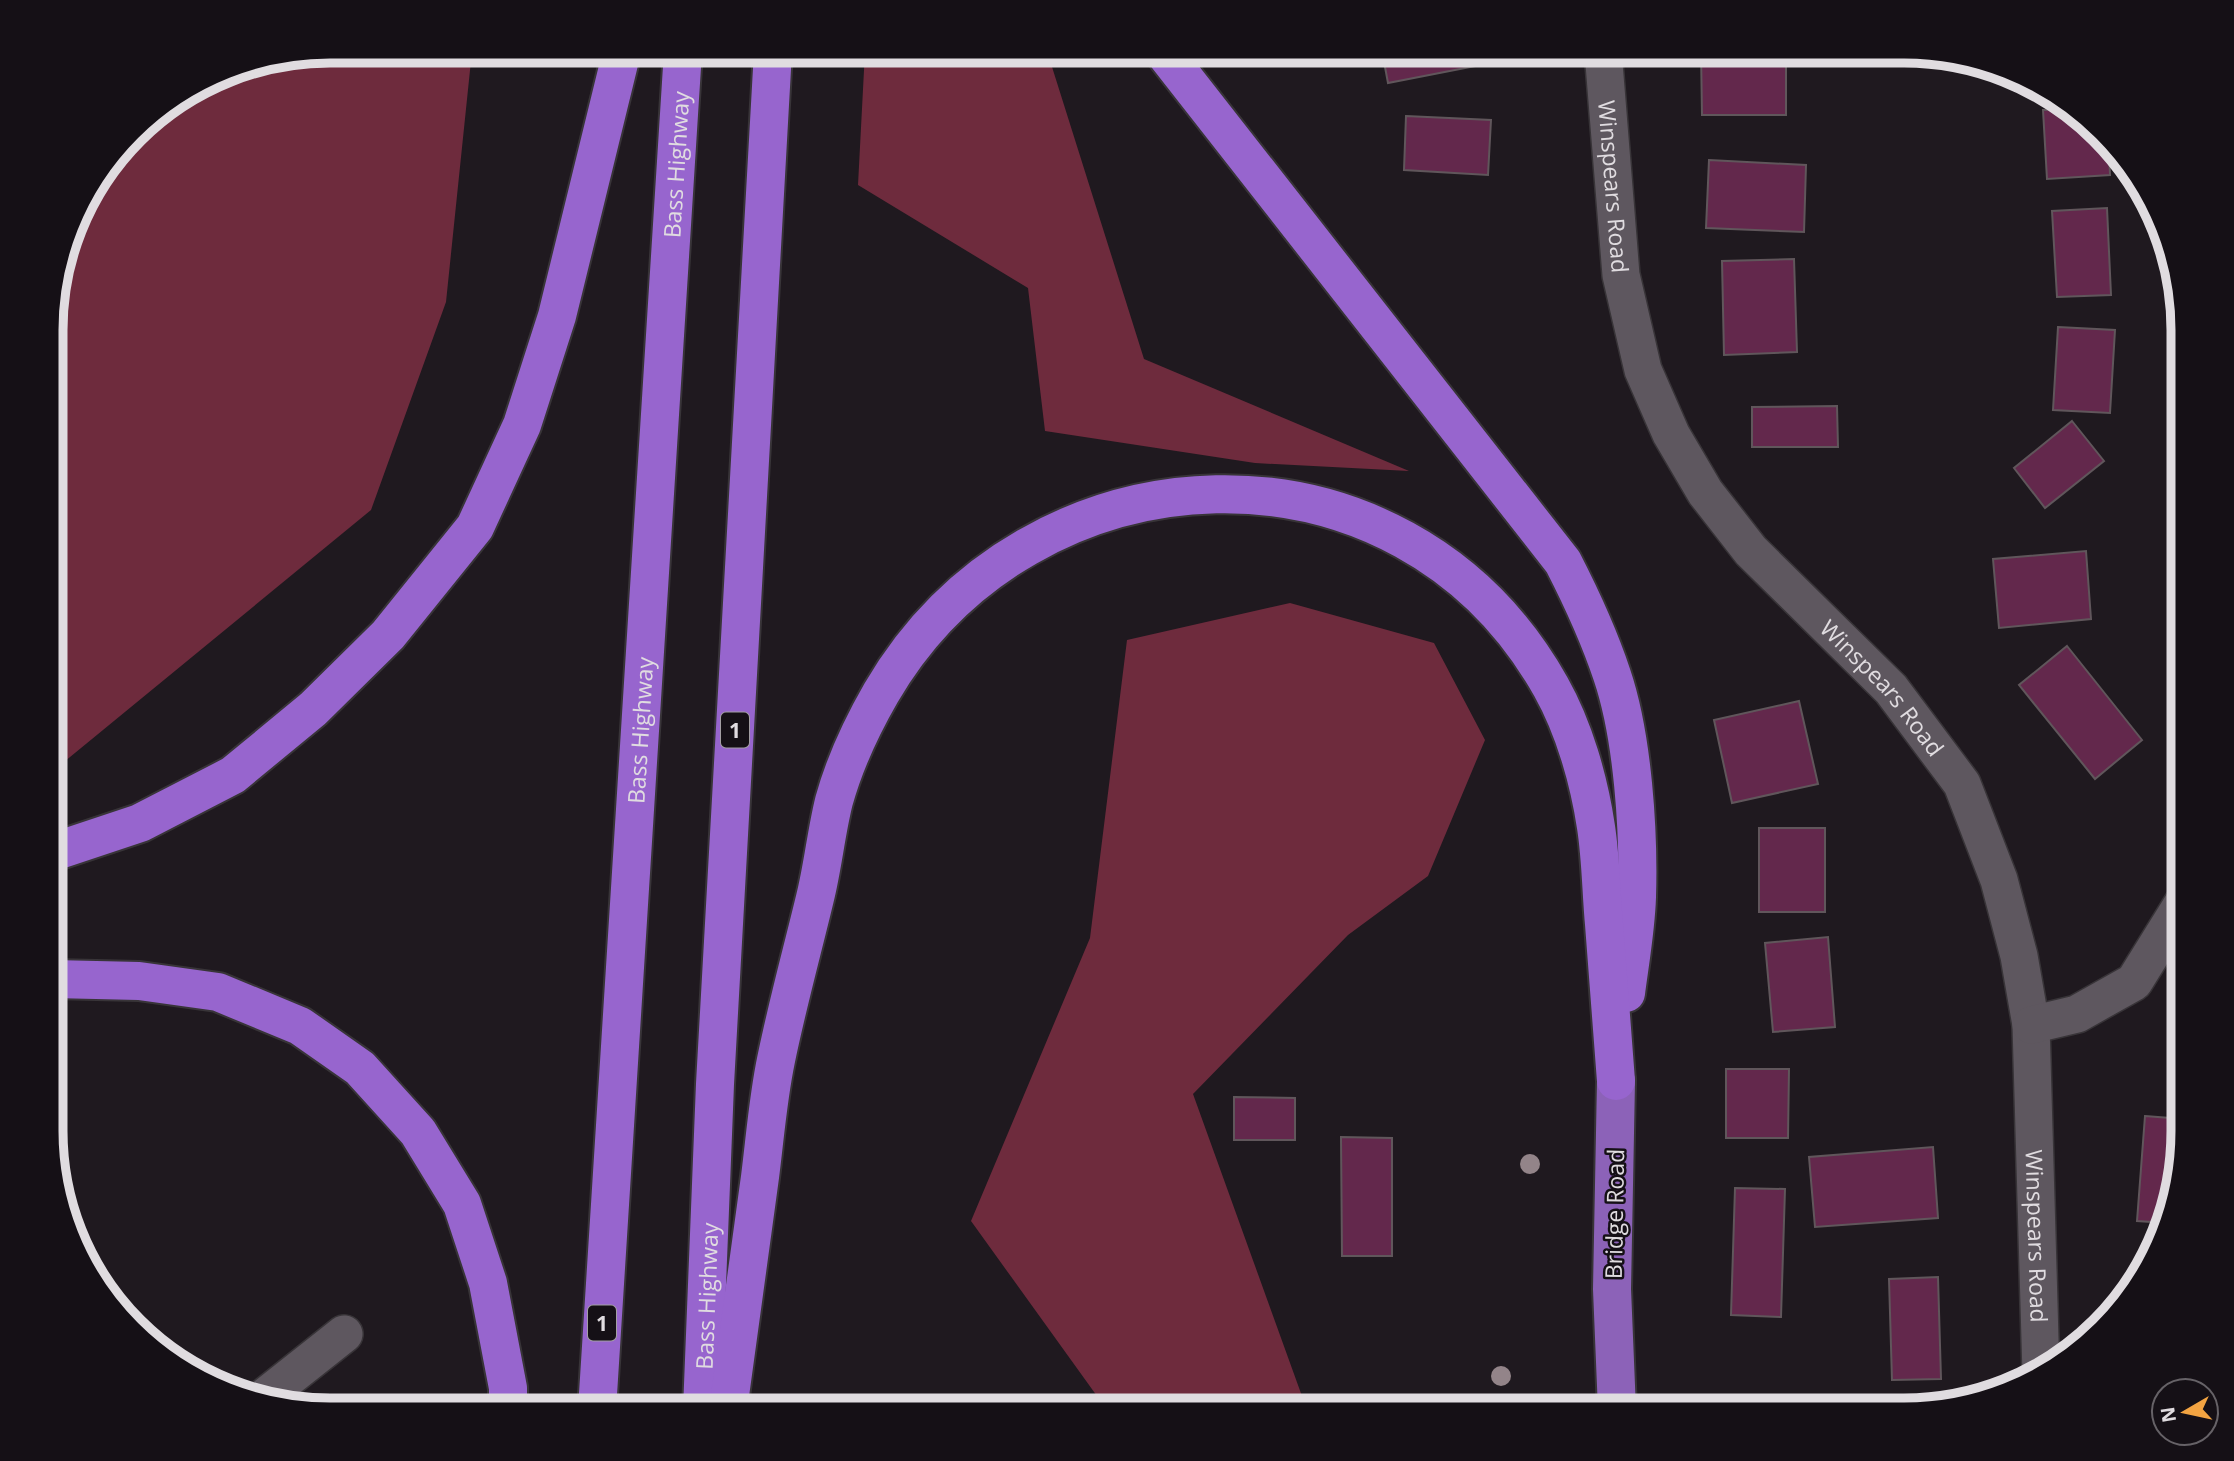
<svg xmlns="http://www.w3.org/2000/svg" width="2234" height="1461" viewBox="0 0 2234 1461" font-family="'Open Sans',sans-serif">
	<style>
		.forest { fill: #6e2b3d }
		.building { fill: #63284c; stroke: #60565b; stroke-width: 2 }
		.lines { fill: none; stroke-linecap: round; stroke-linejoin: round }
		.minor-casing { stroke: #383438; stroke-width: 40 }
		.trunk-casing { stroke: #383438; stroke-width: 42 }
		.motorway-casing { stroke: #383438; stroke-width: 42 }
		.minor { stroke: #5e575f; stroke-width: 37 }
		.trunk { stroke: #8c62b8; stroke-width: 38 }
		.motorway { stroke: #9765ce; stroke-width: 38 }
		.tree { fill: #938489 }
		.labels { text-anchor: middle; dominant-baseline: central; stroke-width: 5; stroke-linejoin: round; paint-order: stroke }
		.shield { fill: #151016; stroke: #a39fa3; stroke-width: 2 }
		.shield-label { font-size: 21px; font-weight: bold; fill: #e0dce0 }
		.street-label { font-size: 23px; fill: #e0dce0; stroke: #151016 }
		.rim { fill: none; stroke: #e0dce0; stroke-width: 9 }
	</style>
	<rect width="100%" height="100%" fill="#1f191f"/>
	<path class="forest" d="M 330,51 L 472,51 L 446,302 L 371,510 L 53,771 L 53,294 L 80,206 L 146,120 L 223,72 Z
		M 865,51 L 1047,51 L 1144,359 L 1409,471 L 1255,463 L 1045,431 L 1028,288 L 858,185 Z
		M 1290,603 L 1434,643 L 1485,740 L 1428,876 L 1348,935 L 1193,1094 L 1307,1410 L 1107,1410 L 971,1221 L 1090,938 L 1127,640 Z"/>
	<path class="building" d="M 1382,51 L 1489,51 L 1491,63 L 1388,83 Z
		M 1701,51 L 1786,51 L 1786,115 L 1702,115 Z
		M 2069,109 L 2109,151 L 2110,175 L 2047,179 L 2043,110 Z
		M 1406,116 L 1491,120 L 1488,175 L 1404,170 Z
		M 1709,160 L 1806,165 L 1804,232 L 1706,228 Z
		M 2107,208 L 2111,295 L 2057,297 L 2052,211 Z
		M 1794,259 L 1797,352 L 1724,355 L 1722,261 Z
		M 2058,327 L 2115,330 L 2110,413 L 2053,410 Z
		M 1837,406 L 1838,447 L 1752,447 L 1752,407 Z
		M 2072,421 L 2104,461 L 2045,508 L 2014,468 Z
		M 2086,551 L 2091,619 L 1999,628 L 1993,559 Z
		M 2067,646 L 2142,740 L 2095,779 L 2019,685 Z
		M 1799,701 L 1818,784 L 1732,803 L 1714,720 Z
		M 1759,828 L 1825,828 L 1825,912 L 1759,912 Z
		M 1828,937 L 1835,1027 L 1773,1032 L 1765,943 Z
		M 1726,1069 L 1789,1069 L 1788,1138 L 1726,1138 Z
		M 1234,1097 L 1295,1098 L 1295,1140 L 1234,1140 Z
		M 2145,1116 L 2183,1119 L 2183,1149 L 2167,1223 L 2137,1221 Z
		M 1341,1137 L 1392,1138 L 1392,1256 L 1342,1256 Z
		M 1933,1147 L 1938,1218 L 1815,1227 L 1809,1157 Z
		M 1735,1188 L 1785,1189 L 1781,1317 L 1731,1315 Z
		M 1938,1277 L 1941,1379 L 1892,1380 L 1889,1279 Z"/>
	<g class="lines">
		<g class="minor-casing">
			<g id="minor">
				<path id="s1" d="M 1603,51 L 1621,275 L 1643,370 L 1671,434 L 1705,492 L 1751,551 L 1891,689 L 1962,784 L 1999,880 L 2019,956 L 2031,1025 L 2041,1374"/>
				<path d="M 2031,1025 L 2077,1014 L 2134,982 L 2183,903"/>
				<path d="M 262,1399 L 344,1334"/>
			</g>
		</g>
		<g class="trunk-casing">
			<path id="trunk" d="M 1616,1081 L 1612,1289 L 1617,1410"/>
		</g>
		<g class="motorway-casing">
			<g id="motorway">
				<path d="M 1163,51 L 1563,562 C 1582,599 1599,636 1612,675 C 1633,737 1639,832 1637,897 C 1636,929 1630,962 1626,993"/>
				<path d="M 53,852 L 140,823 L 233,775 L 313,709 L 388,635 L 475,527 L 522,425 L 557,316 L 622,51"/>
				<path d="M 53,979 L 139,981 L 218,992 L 300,1026 L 360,1068 L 418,1132 L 462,1204 L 488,1283 L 508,1388 L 508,1410"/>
				<path id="s2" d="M 597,1410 L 683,51"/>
				<path id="s3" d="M 702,1410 L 715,1084 L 773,51"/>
				<path d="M 728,1410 C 739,1332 749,1254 760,1177 C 765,1138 768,1098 776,1060 C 787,1006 802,952 815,898 C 823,866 826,833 834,801 C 844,765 862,726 881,693 C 1030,437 1402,421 1551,687 C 1574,728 1589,780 1596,827 C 1601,859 1601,892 1604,924 C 1608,977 1612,1029 1616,1081"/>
			</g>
		</g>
		<use href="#minor" class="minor"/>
		<use href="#trunk" class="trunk"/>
		<use href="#motorway" class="motorway"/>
	</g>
	<g class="tree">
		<circle cx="1530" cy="1164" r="10"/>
		<circle cx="1501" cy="1376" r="10"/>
	</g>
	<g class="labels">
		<g class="shield">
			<rect x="721" y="712.5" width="28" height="35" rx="5"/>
			<rect x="588" y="1305.5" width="28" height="35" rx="5"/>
		</g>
		<g class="shield-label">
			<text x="735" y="730">1</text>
			<text x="602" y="1323">1</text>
		</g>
		<g class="street-label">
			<text stroke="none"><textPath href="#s2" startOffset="1248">Bass Highway</textPath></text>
			<text stroke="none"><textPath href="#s1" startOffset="136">Winspears Road</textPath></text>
			<text stroke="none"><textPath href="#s1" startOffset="724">Winspears Road</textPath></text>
			<text stroke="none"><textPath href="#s2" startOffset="681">Bass Highway</textPath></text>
			<text transform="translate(1614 1214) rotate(-89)">Bridge Road</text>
			<text stroke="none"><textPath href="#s1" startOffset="1312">Winspears Road</textPath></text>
			<text stroke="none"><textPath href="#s3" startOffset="114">Bass Highway</textPath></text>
		</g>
	</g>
	<path d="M0 0H2234V1461H0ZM330 63H1904A267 267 0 0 1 2171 330V1131A267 267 0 0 1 1904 1398H330A267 267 0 0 1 63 1131V330A267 267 0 0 1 330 63Z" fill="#151016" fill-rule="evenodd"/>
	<path class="rim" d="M330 63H1904A267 267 0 0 1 2171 330V1131A267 267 0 0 1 1904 1398H330A267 267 0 0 1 63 1131V330A267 267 0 0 1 330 63Z"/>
	<g transform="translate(2185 1412) rotate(261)"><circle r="33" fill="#151016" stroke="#666267" stroke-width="2"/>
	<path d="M0-5L12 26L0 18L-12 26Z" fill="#f3a442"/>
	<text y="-10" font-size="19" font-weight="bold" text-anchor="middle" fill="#e0dce0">N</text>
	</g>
</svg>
